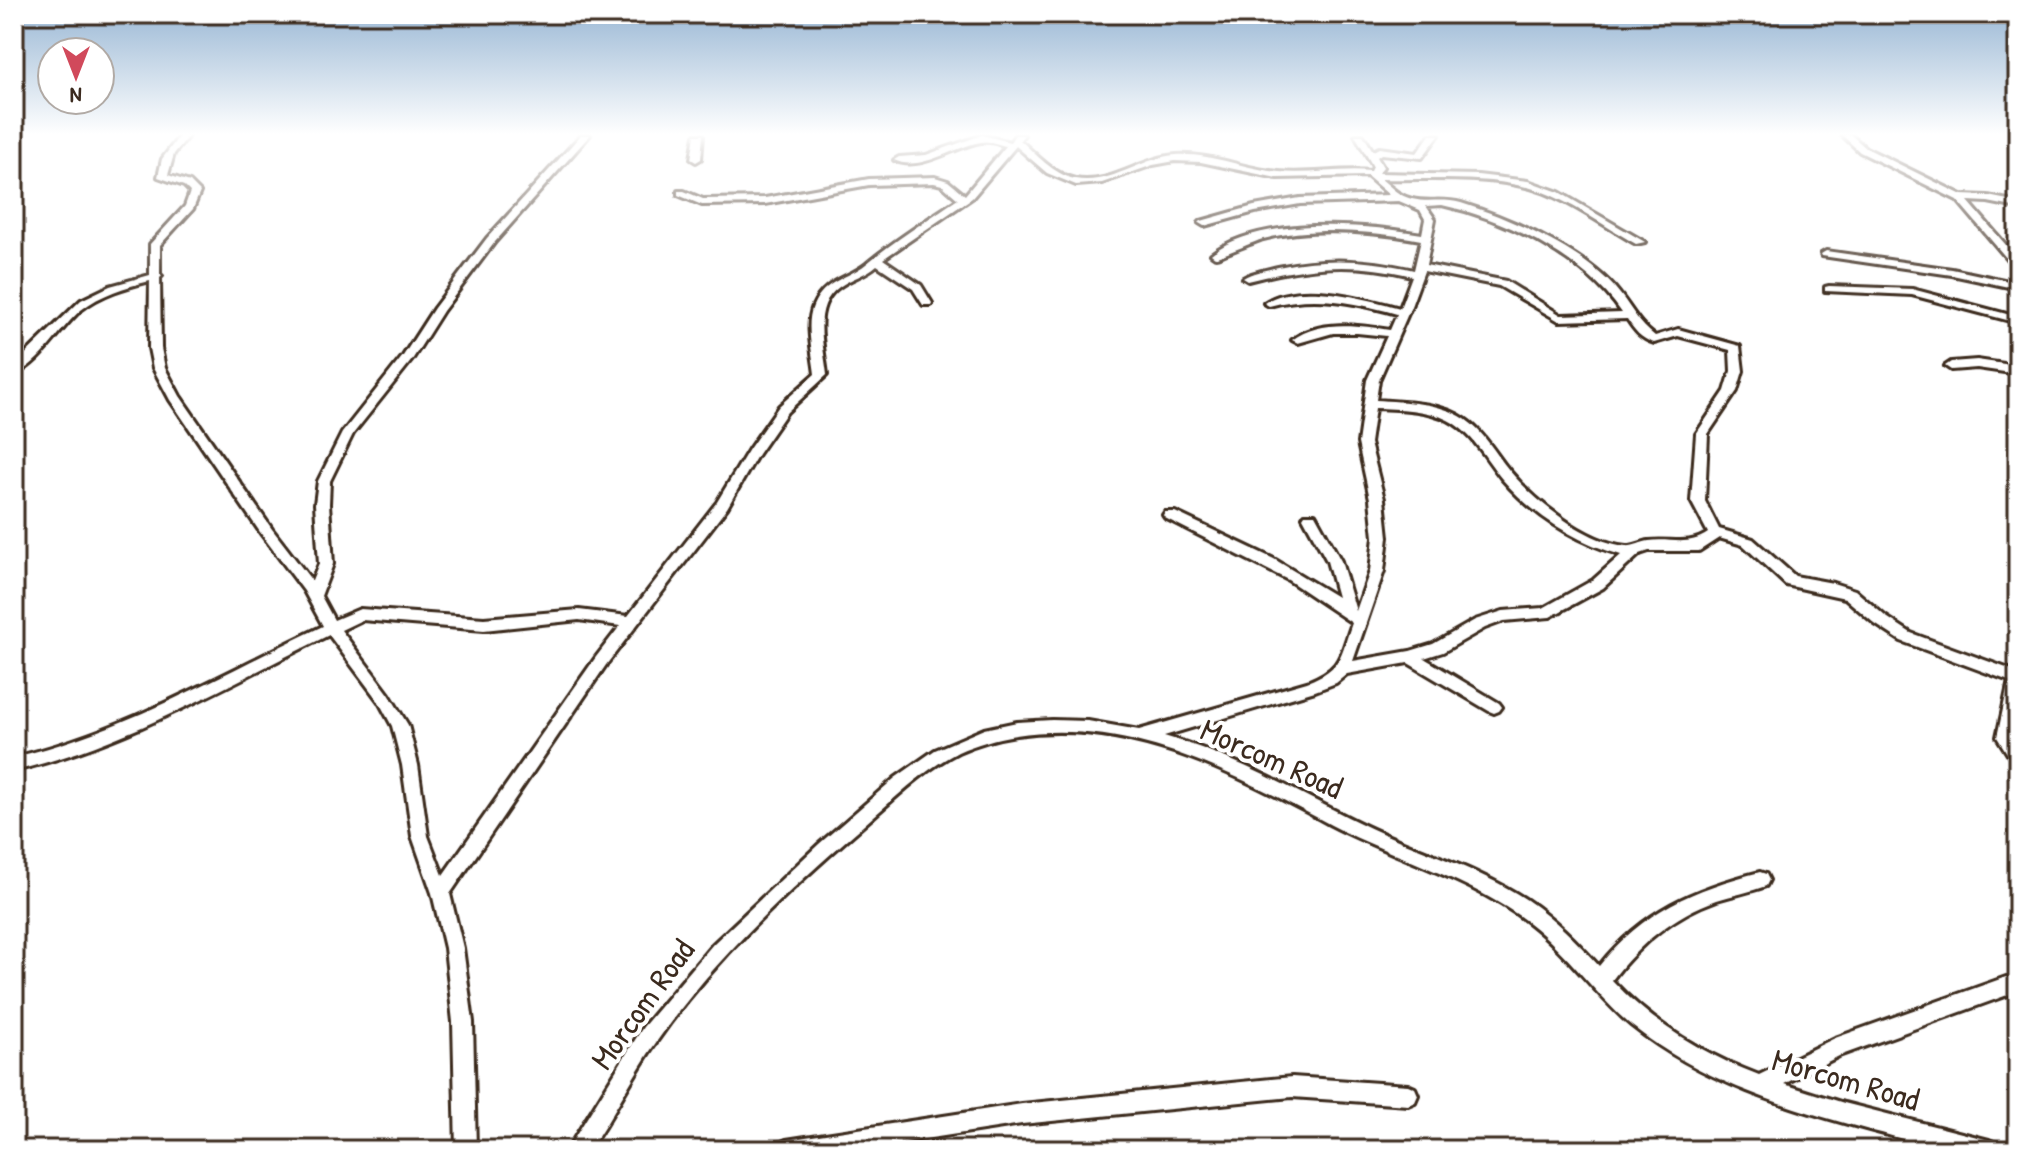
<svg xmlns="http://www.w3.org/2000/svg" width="2032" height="1164" viewBox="0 0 2032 1164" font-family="'Patrick Hand',sans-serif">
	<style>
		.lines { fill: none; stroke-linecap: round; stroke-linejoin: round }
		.minor-casing { stroke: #3b2a1e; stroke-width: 6 }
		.minor { fill: #fff; fill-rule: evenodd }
		.labels { text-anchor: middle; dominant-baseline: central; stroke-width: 8; stroke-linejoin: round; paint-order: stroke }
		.near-street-label { font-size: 32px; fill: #3b2a1e; stroke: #fff }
	</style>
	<rect width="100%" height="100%" fill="#fff"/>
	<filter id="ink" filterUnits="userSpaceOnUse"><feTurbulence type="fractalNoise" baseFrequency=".0125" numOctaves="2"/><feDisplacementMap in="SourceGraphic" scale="16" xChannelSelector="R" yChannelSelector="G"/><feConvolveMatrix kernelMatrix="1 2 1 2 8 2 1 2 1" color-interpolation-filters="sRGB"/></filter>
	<g filter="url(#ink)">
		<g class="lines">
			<g class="minor-casing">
				<path id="minor" d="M 180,135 L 189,135 L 174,154 L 168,175 L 190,182 L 200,192 L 193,209 L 160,245 L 160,274 L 162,276 L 160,278 L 161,348 L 165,368 L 180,396 L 272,529 L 312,581 L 319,564 L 315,504 L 318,481 L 342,433 L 403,356 L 434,308 L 487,238 L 581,135 L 590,135 L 495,242 L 443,311 L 412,360 L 353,434 L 330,481 L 329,504 L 333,564 L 321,596 L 334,620 L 360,609 L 484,618 L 579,610 L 628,616 L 717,502 L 749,449 L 779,406 L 815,374 C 813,354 805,325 813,306 C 824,280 847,279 866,264 C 895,240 927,220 958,199 L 942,185 L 934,183 L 869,185 L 765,204 L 702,205 L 678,195 L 678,191 L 684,191 L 703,199 L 765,198 L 869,179 L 935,177 L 948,181 L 965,195 L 1006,146 C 998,144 988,140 981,142 C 955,146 920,173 894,160 L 899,157 L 926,155 L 982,135 L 1010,142 L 1015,135 L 1024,135 L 1020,140 C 1036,154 1053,174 1075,179 C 1110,186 1142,157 1176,155 C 1211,153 1244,169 1279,172 C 1309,175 1340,168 1371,171 L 1373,167 L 1371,163 L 1355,135 L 1363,135 L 1373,151 L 1379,148 L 1417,153 L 1430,135 L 1439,135 L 1422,158 L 1381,154 L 1377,157 L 1383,167 L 1378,173 L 1478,175 L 1528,181 L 1559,192 L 1645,242 L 1636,244 C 1602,225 1560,193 1522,186 C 1477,176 1427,180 1381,179 C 1391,187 1399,196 1412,199 C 1427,203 1444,198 1461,203 C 1493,213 1527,227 1557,244 C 1580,257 1604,273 1620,294 C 1632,309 1639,324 1655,336 L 1678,329 L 1740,346 L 1743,371 L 1737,391 L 1708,434 L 1705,501 L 1719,529 L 1753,539 L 1795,576 L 1833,583 L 1855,590 L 1885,616 L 1911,633 L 2012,670 L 2018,667 L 2018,711 L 2013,736 L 2018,743 L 2018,763 L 2012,761 L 1997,737 L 2009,681 L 1901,641 L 1875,624 L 1845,598 L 1786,585 L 1743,545 L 1719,538 L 1699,551 L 1649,551 L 1640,554 L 1603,588 L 1550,617 L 1504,621 L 1485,628 L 1443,652 L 1424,658 L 1499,703 L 1502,707 L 1499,711 L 1494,713 L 1489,711 L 1408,663 L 1347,674 L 1336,683 L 1315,691 L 1164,736 C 1237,757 1293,790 1360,823 C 1415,850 1475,866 1527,900 C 1554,918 1577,942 1599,966 C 1643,911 1693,889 1760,872 L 1766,874 L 1769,880 L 1766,886 C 1750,892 1733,895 1717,900 C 1674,915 1639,944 1612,980 C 1653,1024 1703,1054 1759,1075 L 1835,1038 L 2006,977 L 2013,979 L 2015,986 L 2013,993 L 1839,1056 L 1784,1084 L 1844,1103 L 1989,1140 L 1996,1143 L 1999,1150 C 1983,1150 1964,1152 1948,1149 C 1923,1146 1898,1137 1873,1131 C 1788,1108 1702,1082 1632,1026 C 1595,995 1568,953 1529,923 C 1470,878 1396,859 1331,825 C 1233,773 1131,718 1016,735 C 996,738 976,744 958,752 C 923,770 893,800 864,825 C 789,890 714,959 657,1041 C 632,1076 614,1115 589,1150 L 567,1150 L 643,1027 L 713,944 L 819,844 L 895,778 L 935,750 L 984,729 L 1017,722 L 1052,720 L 1088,721 L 1139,730 L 1307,682 C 1343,668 1340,656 1352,623 L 1288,580 L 1165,518 L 1163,515 L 1165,512 L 1175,512 L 1274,559 L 1337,597 L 1327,561 L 1303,517 L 1305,514 L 1315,514 L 1341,561 L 1356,611 L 1370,571 L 1374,537 L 1370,499 L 1358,443 L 1367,380 L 1387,336 L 1357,333 L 1333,333 L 1298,343 L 1292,340 C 1319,319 1359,325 1390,330 L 1397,314 C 1354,302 1313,294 1269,306 L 1264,303 C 1298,280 1363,298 1400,308 L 1412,276 C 1352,261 1307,266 1248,281 L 1243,278 C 1252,272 1266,270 1278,267 C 1325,257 1367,259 1414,270 L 1421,240 C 1370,231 1314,226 1263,239 C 1255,241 1220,257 1216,257 C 1214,257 1213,255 1211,254 C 1259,216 1365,224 1422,234 L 1425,219 L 1420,210 L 1399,201 L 1300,204 L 1255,212 L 1204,226 L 1199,223 L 1201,221 L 1254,206 L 1300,198 L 1389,195 L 1367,176 L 1277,178 L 1201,162 L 1175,161 L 1153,165 L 1102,183 L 1076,185 L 1047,173 L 1016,146 L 972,198 L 883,259 L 921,285 L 932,303 L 931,305 L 923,305 L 913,289 L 877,265 C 866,275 851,278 839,287 C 811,307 824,346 827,375 L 787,412 L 758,454 L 727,508 L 606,665 L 450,894 L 463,948 L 473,1022 L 476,1150 L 456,1150 L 453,1022 L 445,948 L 432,893 L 412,836 L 402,765 L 392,726 L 379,702 L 329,635 C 227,685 125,745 14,771 L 14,757 C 123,732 223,673 323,626 L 304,591 L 262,535 L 170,400 L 153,368 L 149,348 L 150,281 C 126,287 101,294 81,310 C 59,329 42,363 14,375 L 14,365 L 81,300 L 110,286 L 150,275 L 150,244 L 185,206 L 190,192 L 184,186 L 158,177 L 162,159 ZM 1442,205 C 1506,219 1585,258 1622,313 L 1561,315 L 1506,281 L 1426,265 L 1435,219 L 1426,206 ZM 1424,271 L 1499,286 L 1559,321 L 1627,319 C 1634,330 1641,339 1654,343 L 1678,336 L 1730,350 L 1731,371 L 1725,391 L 1696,434 L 1691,501 L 1708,533 C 1688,547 1671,538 1649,541 C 1641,542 1633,547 1626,546 C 1585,542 1534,500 1509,470 C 1495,453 1484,432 1465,419 C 1440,402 1405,402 1376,400 L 1379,380 L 1410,309 ZM 1375,408 C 1399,409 1426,409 1448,420 C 1473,433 1485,458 1502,479 C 1534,516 1574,541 1621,555 L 1593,580 L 1543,608 L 1503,611 L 1475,620 L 1433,644 L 1410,651 L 1353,661 L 1384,571 L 1388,537 L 1384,499 L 1370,443 ZM 362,620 L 484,630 L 579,620 L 620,626 L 596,657 L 443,875 L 428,836 L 418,765 L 408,725 L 389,694 L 341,630 Z
					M 695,135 L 703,135 L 701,159 L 696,162 L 691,159 Z
					M 1842,135 L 1851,135 L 1866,148 L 1962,195 L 1988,196 L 2018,202 L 2018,208 L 1988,202 L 1968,201 L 2018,259 L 2018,268 L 2014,267 L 1957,200 L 1860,152 Z
					M 1826,251 L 1952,269 L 2018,283 L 2018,289 L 1952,275 L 1822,256 L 1821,254 Z
					M 1829,286 L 1912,289 L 2018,317 L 2018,323 L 1912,295 L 1825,291 L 1825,287 Z
					M 1977,360 L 2018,366 L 2018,374 L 1977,368 L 1951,370 L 1945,366 L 1951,362 Z
					M 1292,1077 L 1408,1085 L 1415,1088 L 1418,1095 L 1415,1102 L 1408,1105 L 1292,1097 L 1022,1124 L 853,1150 L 776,1150 L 779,1143 L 786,1140 L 1022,1104 Z"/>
			</g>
			<use href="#minor" class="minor"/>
		</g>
	</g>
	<linearGradient id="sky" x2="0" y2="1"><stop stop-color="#96b5d3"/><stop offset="0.45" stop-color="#fff"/><stop offset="1" stop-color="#fff" stop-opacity="0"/></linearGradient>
	<rect width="2032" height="298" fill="url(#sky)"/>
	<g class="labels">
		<g class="near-street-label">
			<text transform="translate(1272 758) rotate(24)">Morcom Road</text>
			<text transform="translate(642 1004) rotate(-54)">Morcom Road</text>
			<text transform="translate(1846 1079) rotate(16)">Morcom Road</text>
		</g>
	</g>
	<rect width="2032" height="1164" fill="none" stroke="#fff" stroke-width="48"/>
	<rect x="24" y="24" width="1984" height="1116" fill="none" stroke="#3b2a1e" stroke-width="3" filter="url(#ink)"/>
	<g transform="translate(76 76) rotate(180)"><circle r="38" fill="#ffffff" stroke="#b1aaa5" stroke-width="2"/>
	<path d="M0-6L14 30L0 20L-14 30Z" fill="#d1495b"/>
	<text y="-12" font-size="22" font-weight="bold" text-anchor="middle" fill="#3b2a1e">N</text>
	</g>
</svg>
